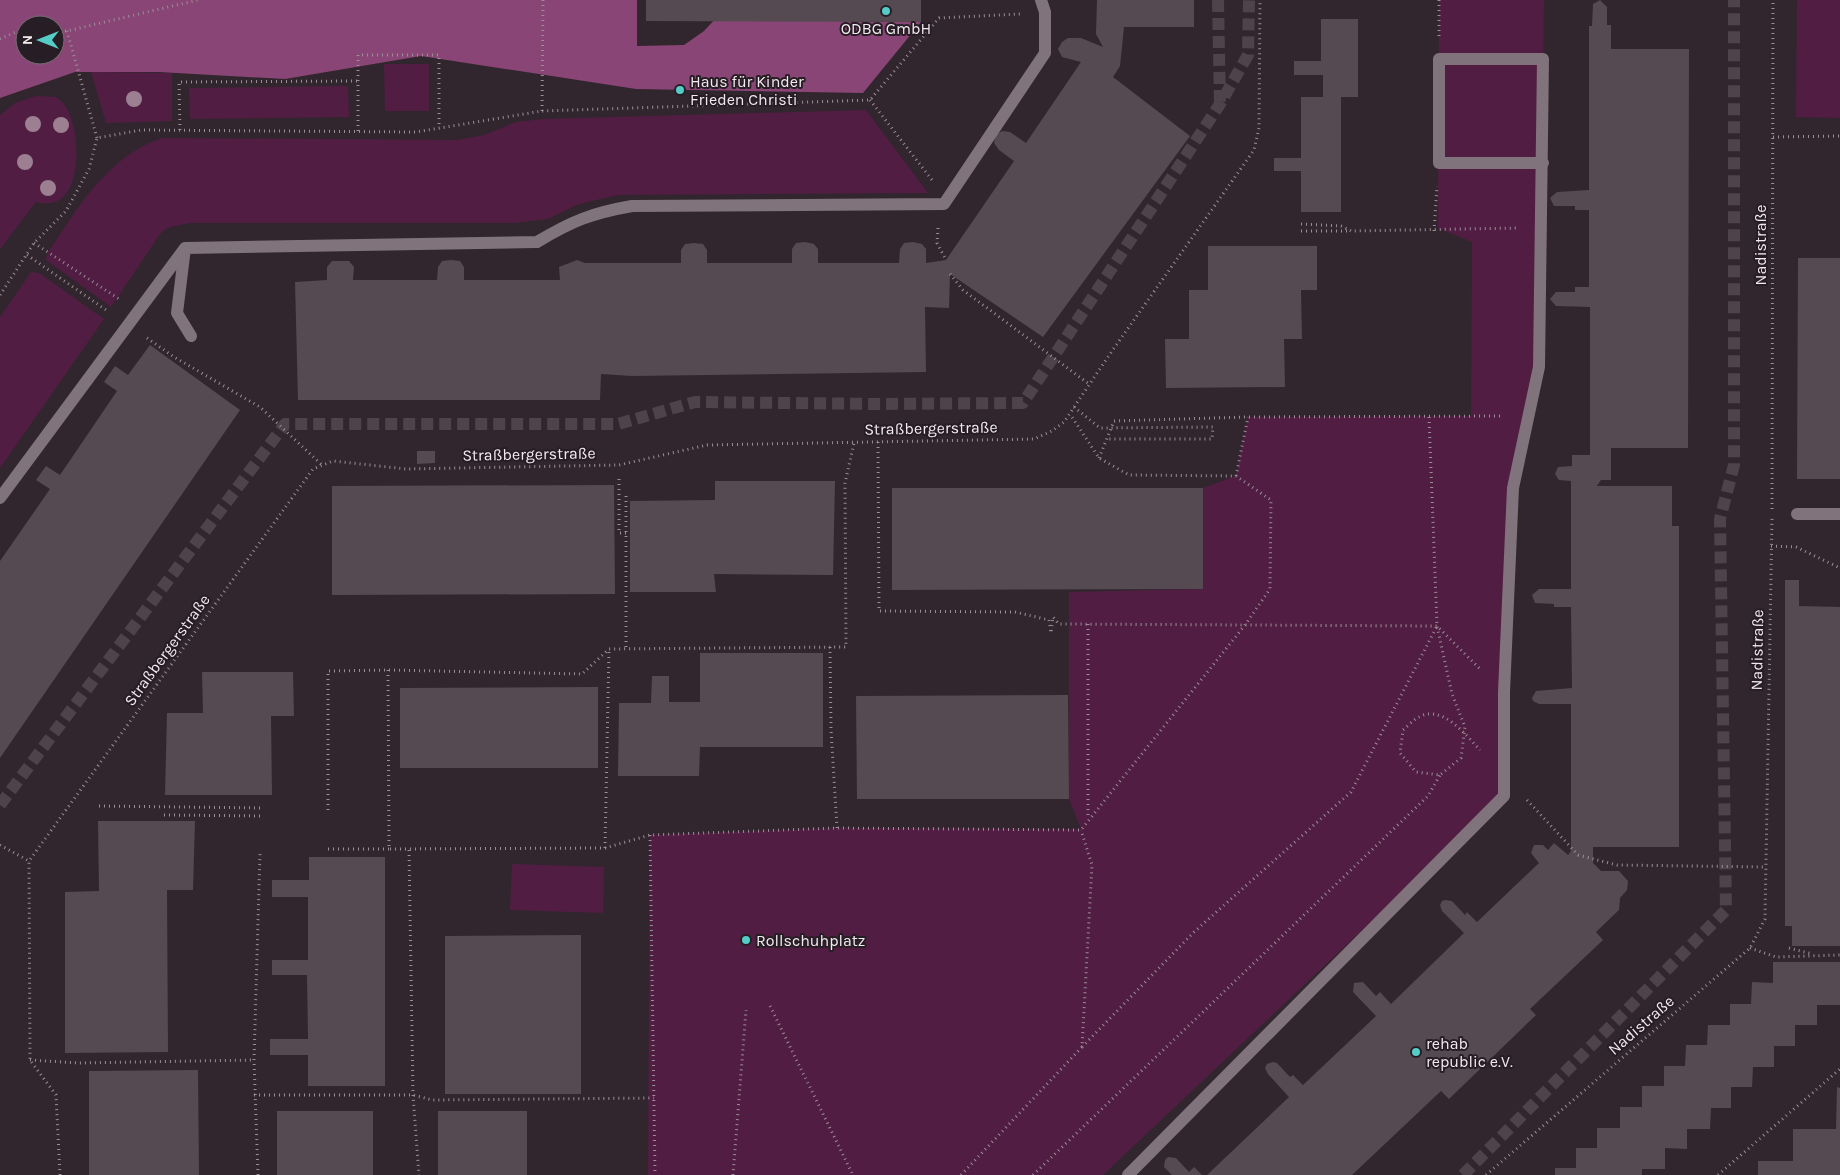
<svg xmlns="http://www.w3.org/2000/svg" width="1840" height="1175" viewBox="0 0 1840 1175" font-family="Karla,sans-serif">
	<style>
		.green { fill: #521d43 }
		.forest { fill: #894575; fill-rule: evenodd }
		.building { fill: #564a52 }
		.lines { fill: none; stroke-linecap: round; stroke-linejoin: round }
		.minor-tunnel { stroke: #4e434a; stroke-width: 12; stroke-dasharray: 12 6; stroke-linecap: butt }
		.path { stroke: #998f95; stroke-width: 3; stroke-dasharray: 1 4; stroke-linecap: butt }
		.service { stroke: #80737b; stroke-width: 12 }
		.tree { fill: #9c8092 }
		.poi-dot { fill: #54cdc7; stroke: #271d24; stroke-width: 2 }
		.labels { text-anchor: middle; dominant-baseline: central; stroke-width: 4; stroke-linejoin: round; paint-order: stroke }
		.poi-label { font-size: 16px; fill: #f2eaef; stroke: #271d24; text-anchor: start }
		.street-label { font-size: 16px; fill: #f2eaef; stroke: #271d24 }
	</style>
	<rect width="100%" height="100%" fill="#31262d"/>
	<path class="green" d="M 1439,0 L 1544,0 L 1539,367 L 1517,485 L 1504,796 L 1103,1175 L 648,1175 L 650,835 L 837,828 L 1081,829 L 1069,799 L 1069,592 L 1203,589 L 1203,488 L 1236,476 L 1248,417 L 1471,416 L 1472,242 L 1438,228 Z
		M 1797,0 L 1840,0 L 1840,118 L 1796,117 Z
		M 384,64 L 429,64 L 429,111 L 385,111 Z
		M 91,72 L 172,73 L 172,121 L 106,123 Z
		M 348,86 L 349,117 L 190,119 L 189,88 Z
		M 36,96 L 56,97 C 60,100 65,104 67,109 C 82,134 84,216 36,202 L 0,249 L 0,115 L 15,103 Z
		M 866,110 L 928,193 L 618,195 L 579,204 L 548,219 L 514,223 L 189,223 L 167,228 L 160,234 L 111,307 L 46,260 L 47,254 C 78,208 106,157 162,138 L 458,140 L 484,135 L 516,122 L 544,119 Z
		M 31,272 L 39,273 L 104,319 L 0,468 L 0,317 Z
		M 512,864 L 604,867 L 603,913 L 510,910 Z"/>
	<path class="forest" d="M 0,0 L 637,0 L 637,46 L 684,45 L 704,31 L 730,3 L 824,0 L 850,22 L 921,22 L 863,93 L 636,89 L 421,56 L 285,79 L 159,72 L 75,72 L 0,98 ZM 25,25 L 55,25 L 55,55 L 25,55 Z"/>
	<path class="building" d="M 646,0 L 921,0 L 921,22 L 646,21 Z
		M 1097,0 L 1194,0 L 1194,27 L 1124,27 L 1120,66 L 1113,77 L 1190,136 L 1043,337 L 950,274 L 949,308 L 925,307 L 926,372 L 632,376 L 601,374 L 600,400 L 298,400 L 295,282 L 327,280 L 327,267 L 332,261 L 349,261 L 354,267 L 353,280 L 437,280 L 438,267 L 442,261 L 451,260 L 460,261 L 464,267 L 464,280 L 560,280 L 559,267 L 577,260 L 585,263 L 681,263 L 681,250 L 685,244 L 694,243 L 703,244 L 707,250 L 707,263 L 792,263 L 792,249 L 796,243 L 805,242 L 814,244 L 818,249 L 818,263 L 899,263 L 900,249 L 904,243 L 913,242 L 922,244 L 926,249 L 926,263 L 946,260 L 1014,161 L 999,150 L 994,143 L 996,135 L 1002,131 L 1010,132 L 1026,143 L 1081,62 L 1062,57 L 1058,49 L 1062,42 L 1068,38 L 1081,38 L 1103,47 L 1096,34 Z
		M 1600,0 L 1607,7 L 1607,25 L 1611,25 L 1611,49 L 1689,49 L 1688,448 L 1611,448 L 1611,480 L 1601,480 L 1597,486 L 1672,486 L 1672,526 L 1679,526 L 1679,847 L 1593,847 L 1593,863 L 1601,871 L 1619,871 L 1628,881 L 1627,890 L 1620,898 L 1619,910 L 1596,932 L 1603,940 L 1530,1009 L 1536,1015 L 1449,1099 L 1441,1091 L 1352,1175 L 1207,1175 L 1289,1097 L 1268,1074 L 1265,1068 L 1267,1064 L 1273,1062 L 1277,1063 L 1290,1077 L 1293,1075 L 1303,1085 L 1376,1016 L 1353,992 L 1354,983 L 1363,982 L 1376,996 L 1380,992 L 1391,1004 L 1464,933 L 1442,911 L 1440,905 L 1442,901 L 1445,900 L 1452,901 L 1465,915 L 1467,912 L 1477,922 L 1539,863 L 1531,853 L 1534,845 L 1543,845 L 1548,850 L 1554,843 L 1568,855 L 1571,851 L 1571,704 L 1539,704 L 1533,701 L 1532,698 L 1536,691 L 1572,688 L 1571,607 L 1554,607 L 1554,604 L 1535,603 L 1532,595 L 1539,589 L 1571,589 L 1571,481 L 1559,480 L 1555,474 L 1558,467 L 1572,466 L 1572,455 L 1590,455 L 1590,307 L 1556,306 L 1550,299 L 1556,292 L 1575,292 L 1575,287 L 1589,287 L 1589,210 L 1575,210 L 1575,206 L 1554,206 L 1550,198 L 1557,192 L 1589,190 L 1589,26 L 1592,26 L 1593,4 Z
		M 1321,19 L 1358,19 L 1358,97 L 1341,97 L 1341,212 L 1301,212 L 1301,171 L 1274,171 L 1274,158 L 1301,158 L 1301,97 L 1323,97 L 1323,75 L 1294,75 L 1294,61 L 1321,61 Z
		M 1208,246 L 1317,246 L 1317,290 L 1301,290 L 1302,339 L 1284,339 L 1285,387 L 1166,388 L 1165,339 L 1189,339 L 1189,290 L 1208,290 Z
		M 1798,258 L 1840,258 L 1840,479 L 1797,479 Z
		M 150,345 L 240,410 L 0,758 L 0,561 L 50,489 L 36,480 L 46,466 L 60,475 L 117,391 L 104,382 L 115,366 L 128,375 Z
		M 417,451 L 435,451 L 435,463 L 417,464 Z
		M 715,481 L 835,481 L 833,575 L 714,574 L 716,592 L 630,592 L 630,501 L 715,500 Z
		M 614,485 L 615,594 L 332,595 L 332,486 Z
		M 892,488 L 1203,488 L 1203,589 L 892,590 Z
		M 1785,580 L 1799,580 L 1799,606 L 1840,607 L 1840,946 L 1792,946 L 1792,926 L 1785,926 Z
		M 700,653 L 823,653 L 823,747 L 700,747 L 699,776 L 618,776 L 619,703 L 651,703 L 652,676 L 669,676 L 669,702 L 700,702 Z
		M 202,672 L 293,672 L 294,716 L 271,716 L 272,795 L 165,795 L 167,713 L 203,713 Z
		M 598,687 L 598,768 L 400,768 L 400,688 Z
		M 1068,695 L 1069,799 L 857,799 L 856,696 Z
		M 98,821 L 195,821 L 193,890 L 167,890 L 168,1052 L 65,1053 L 65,892 L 99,891 Z
		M 309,857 L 385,857 L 385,1086 L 308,1086 L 308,1055 L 270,1055 L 270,1039 L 308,1039 L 307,975 L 272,975 L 272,960 L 308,960 L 308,897 L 272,897 L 272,880 L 309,880 Z
		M 581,935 L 581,1094 L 445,1094 L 445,936 Z
		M 1773,962 L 1840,962 L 1840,1005 L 1817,1005 L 1817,1025 L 1795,1025 L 1795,1046 L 1774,1046 L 1774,1067 L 1753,1067 L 1752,1087 L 1731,1087 L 1731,1108 L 1711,1108 L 1710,1129 L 1687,1129 L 1687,1149 L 1665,1148 L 1665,1169 L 1642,1169 L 1642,1175 L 1555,1175 L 1555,1168 L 1576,1168 L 1576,1148 L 1597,1148 L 1597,1128 L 1620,1128 L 1620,1107 L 1642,1107 L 1642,1086 L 1664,1086 L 1664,1066 L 1685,1066 L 1686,1045 L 1707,1045 L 1708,1025 L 1730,1025 L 1730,1004 L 1751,1004 L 1752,982 L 1773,983 Z
		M 198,1070 L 199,1175 L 89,1175 L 89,1071 Z
		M 1837,1087 L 1840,1088 L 1840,1175 L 1758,1175 L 1758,1161 L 1793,1161 L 1793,1129 L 1836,1129 Z
		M 277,1111 L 373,1111 L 373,1175 L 277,1175 Z
		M 438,1111 L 527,1111 L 527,1175 L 438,1175 Z
		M 1168,1157 L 1176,1158 L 1189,1172 L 1194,1167 L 1202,1175 L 1172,1175 L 1164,1167 L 1165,1160 Z"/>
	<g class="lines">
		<path class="minor-tunnel" d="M 1218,0 L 1220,104
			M 0,805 L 285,424 L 618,424 L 695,402 L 879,404 L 1023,403 L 1220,104 L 1248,55 L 1249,0
			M 1463,1175 L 1726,910 L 1720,519 L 1734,465 L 1734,0"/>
		<path class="path" d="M 1439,0 L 1439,36
			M 55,30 L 67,31 L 198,0
			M 67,31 L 97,138
			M 0,39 L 25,28
			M 870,100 L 932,180
			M 542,111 L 543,0
			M 180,130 L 179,82 L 358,81
			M 358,131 L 358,55 L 439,55 L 439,128
			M 1773,137 L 1840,136
			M 1301,224 L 1341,226 L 1351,231 L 1518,228
			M 938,228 L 937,243 L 946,260
			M 1301,231 L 1350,231
			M 1434,231 L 1437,186
			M 34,243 L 119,299
			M 27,255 L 109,312
			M 950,274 L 963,290 L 1089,384
			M 0,295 L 34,243 L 66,211 L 89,169 L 97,138 L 141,130 L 416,132 L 542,111 L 870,100 L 939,18 L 1021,14
			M 147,338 L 174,357 L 260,407 L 322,465
			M 1074,407 L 1100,428 L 1213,427 L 1212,439 L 1107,439
			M 1429,417 L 1437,626 L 1452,694 L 1465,727 L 1461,758 L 1440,775 L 1416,772 L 1400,753 L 1403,730 C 1408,726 1413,720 1419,717 C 1442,704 1466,735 1480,750
			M 878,442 L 879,611 L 1015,612 L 1049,620 L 1051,633 L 1053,617 L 1059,624 L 1437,626 L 1480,669
			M 1099,458 L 1114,421 L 1248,417 L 1504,416
			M 1236,476 L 1248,417
			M 619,479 L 619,533 L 626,533
			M 626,496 L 626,649
			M 1772,509 L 1773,0
			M 1771,546 L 1796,547 L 1840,568
			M 1088,624 L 1088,819
			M 830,647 L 831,729 L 837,828
			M 388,670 L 389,849 L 605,848 L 650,835 L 837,828 L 1081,830 L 1245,625 L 1270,589 L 1271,500 L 1236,476 L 1129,475 L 1099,458 L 1070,414
			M 1527,800 L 1578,855 L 1617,865 L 1766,867
			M 99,806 L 263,808
			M 328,810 L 328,671 L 388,670 L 582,674 L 609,649 L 846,647 L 845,483 L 854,443
			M 164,815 L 264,816
			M 650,835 L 655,1175
			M 0,845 L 29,861
			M 605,848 L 609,649
			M 328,849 L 389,849
			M 409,850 L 413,1095 L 419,1175
			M 1750,948 L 1776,957 L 1840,955
			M 1789,948 L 1812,954
			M 770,1006 L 853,1175
			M 1082,1047 L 1194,932 L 1351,792 L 1437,626
			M 30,1060 L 78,1063 L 254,1060
			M 254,1095 L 413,1095 L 432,1100 L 654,1098
			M 60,1175 L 56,1095 L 30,1060 L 29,861 L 313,469 L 333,461 L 406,469 L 619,465 L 707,445 L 1034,439 L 1052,431 L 1064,422 L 1112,351 L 1254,150 L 1259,128 L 1260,0
			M 258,1175 L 254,1060 L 260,852
			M 733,1175 L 746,1010
			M 961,1175 L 1082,1047 L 1092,865 L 1081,830
			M 1033,1175 L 1428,796 L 1440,775
			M 1486,1175 L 1750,948 L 1765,919 L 1772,518
			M 1718,1175 L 1840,1069"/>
		<path class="service" d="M 185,248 L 177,313 L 191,336
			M 0,498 L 185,248 L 537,242 C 572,221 592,213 632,206 L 944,204 L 1045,53 L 1045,12 L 1041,0
			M 1797,514 L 1840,514
			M 1128,1175 L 1504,796 L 1504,692 L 1513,488 L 1539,367 L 1543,59 L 1439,59 L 1439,163 L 1543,163"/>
	</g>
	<g class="tree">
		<circle cx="134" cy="99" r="8"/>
		<circle cx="33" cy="124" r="8"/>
		<circle cx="61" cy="125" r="8"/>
		<circle cx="25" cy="162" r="8"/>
		<circle cx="48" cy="188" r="8"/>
	</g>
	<g class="poi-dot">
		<circle cx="886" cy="11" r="5"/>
		<circle cx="680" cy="90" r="5"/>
		<circle cx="746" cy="940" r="5"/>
		<circle cx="1416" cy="1052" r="5"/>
	</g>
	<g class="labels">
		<g class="poi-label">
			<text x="886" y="28" text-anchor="middle">ODBG GmbH</text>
			<text x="690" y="81">Haus für Kinder<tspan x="690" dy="18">Frieden Christi</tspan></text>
			<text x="756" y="940">Rollschuhplatz</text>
			<text x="1426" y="1043">rehab<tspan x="1426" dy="18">republic e.V.</tspan></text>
		</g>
		<g class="street-label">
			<text transform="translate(1760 245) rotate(-90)">Nadistraße</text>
			<text transform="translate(931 428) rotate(-1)">Straßbergerstraße</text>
			<text transform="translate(529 454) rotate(-1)">Straßbergerstraße</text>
			<text transform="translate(167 650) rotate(-54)">Straßbergerstraße</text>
			<text transform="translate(1757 650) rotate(-89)">Nadistraße</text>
			<text transform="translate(1641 1025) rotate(-41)">Nadistraße</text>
		</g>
	</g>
	<g transform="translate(40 40) rotate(270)"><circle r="24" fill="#271d24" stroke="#786f75"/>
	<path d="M0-4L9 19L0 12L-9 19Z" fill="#54cdc7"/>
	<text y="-8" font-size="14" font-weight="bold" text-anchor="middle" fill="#f2eaef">N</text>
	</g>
</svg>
